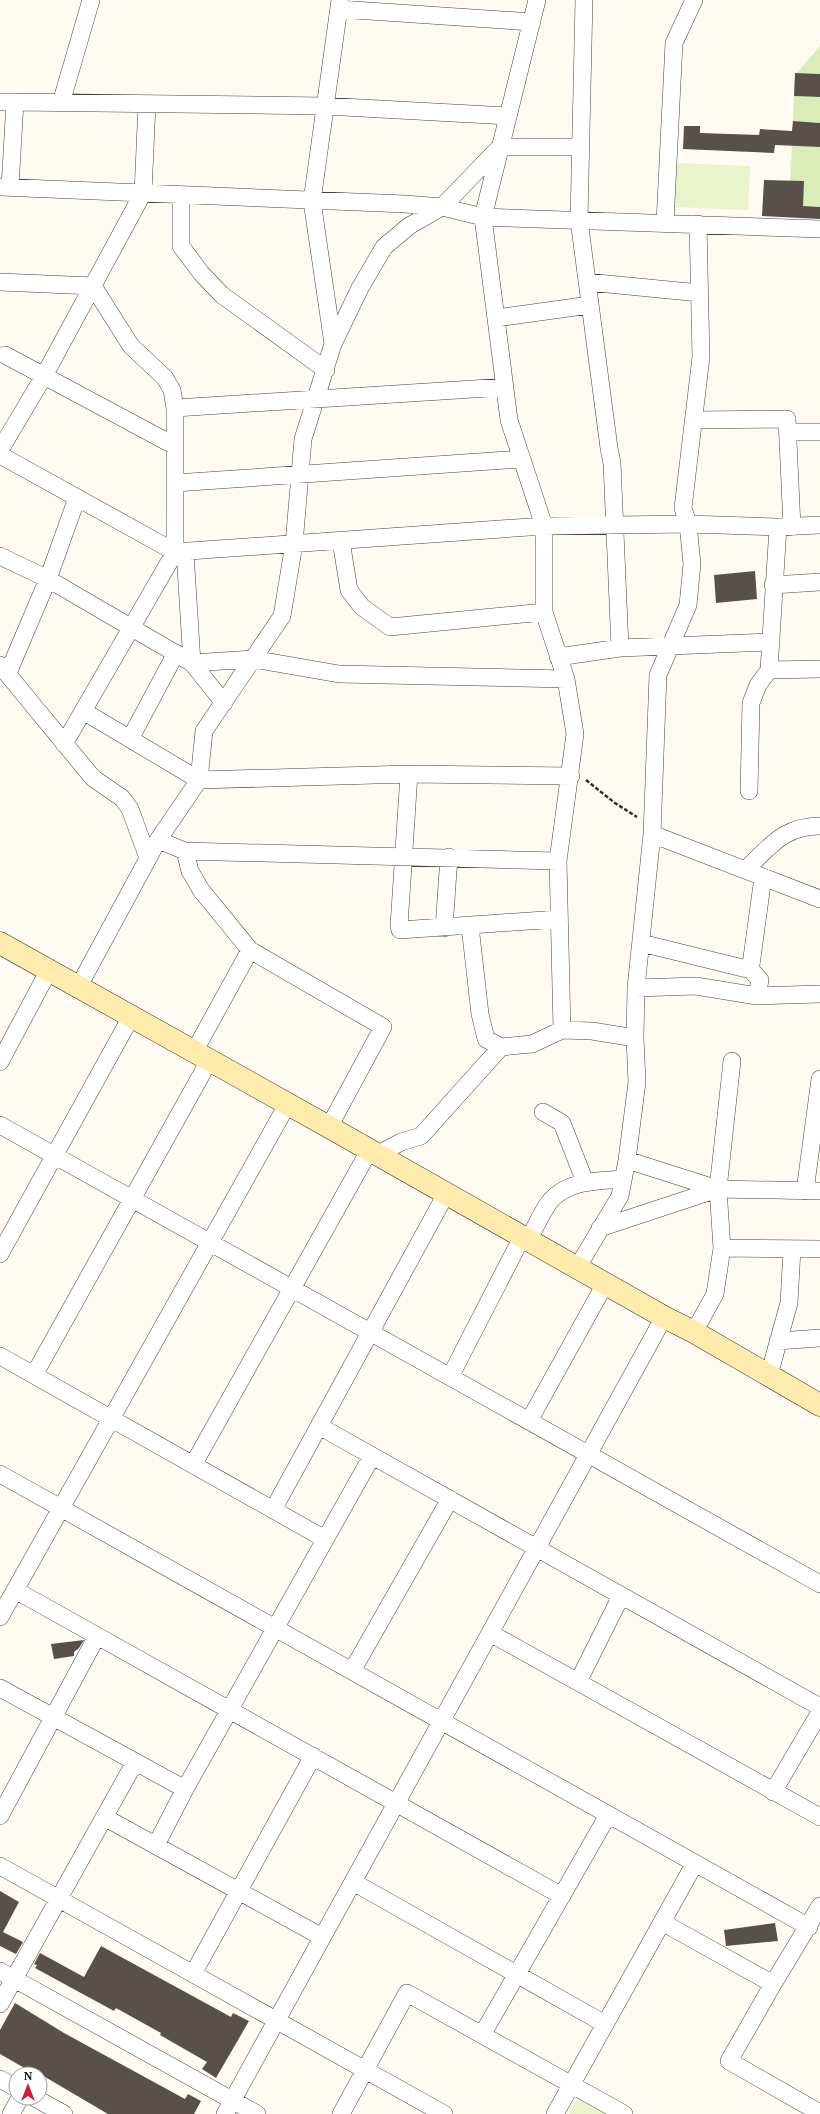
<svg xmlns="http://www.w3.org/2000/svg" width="820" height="2114" viewBox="0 0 820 2114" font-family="'Noto Serif',serif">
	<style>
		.green { fill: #daedb7 }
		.pitch { fill: #eaf4ca }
		.building { fill: #594f4b }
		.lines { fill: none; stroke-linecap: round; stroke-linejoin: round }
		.street-casing { stroke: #424242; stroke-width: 18 }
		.secondary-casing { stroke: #313131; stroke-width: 23 }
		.path { stroke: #313131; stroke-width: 2.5; stroke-dasharray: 4 2; stroke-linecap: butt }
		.street { stroke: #fff; stroke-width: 17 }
		.secondary { stroke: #ffecad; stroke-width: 22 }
	</style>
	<rect width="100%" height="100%" fill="#fffbf2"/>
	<path class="green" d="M 820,46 L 820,74 L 797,73 Z
		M 794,96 L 820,97 L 820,123 L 793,121 Z
		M 792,145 L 820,147 L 820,207 L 803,206 L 790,181 Z"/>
	<path class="pitch" d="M 676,163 L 750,166 L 748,210 L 674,207 Z
		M 577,2099 L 605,2114 L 569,2114 Z"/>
	<path class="building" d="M 795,73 L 820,74 L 820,97 L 794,96 Z
		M 793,121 L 820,123 L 820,147 L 775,145 L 774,153 L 683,149 L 684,126 L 700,126 L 700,133 L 759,135 L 760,129 L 792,131 Z
		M 764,180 L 804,181 L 803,206 L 820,207 L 820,219 L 762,216 Z
		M 755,571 L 757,599 L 716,603 L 714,575 Z
		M 84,1640 L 79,1648 L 74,1652 L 74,1656 L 54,1659 L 51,1644 Z
		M 0,1891 L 19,1902 L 3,1932 L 23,1942 L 16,1954 L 0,1946 Z
		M 775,1923 L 778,1941 L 726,1946 L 724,1930 Z
		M 101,1946 L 231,2017 L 233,2013 L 249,2021 L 216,2078 L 202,2069 L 207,2062 L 160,2035 L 161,2033 L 116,2008 L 114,2011 L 35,1968 L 37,1965 L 34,1964 L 40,1953 L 84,1977 Z
		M 15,2003 L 64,2033 L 185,2099 L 188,2094 L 201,2101 L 194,2114 L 108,2114 L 40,2074 L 28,2070 L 0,2054 L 0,2030 Z"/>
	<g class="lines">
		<g class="street-casing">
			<path id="street" d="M 537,0 L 483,217 L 509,420 L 544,526 L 544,612 L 566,679 L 575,734 L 558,861 L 562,1030
				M 584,0 L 579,220 L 609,448 L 612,463 L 620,648
				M 339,9 L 532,22
				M 0,102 L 15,102 L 10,187
				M 15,102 L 325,106 L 508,116
				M 61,103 L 91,0
				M 0,187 L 405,204 L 442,207 L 483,217 L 820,229
				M 181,195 L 181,246 L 201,273 L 222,295 L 326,370
				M 665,223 L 674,43 L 694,0
				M 0,282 L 93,286 L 131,346 L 165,378 L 172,390 L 175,408 L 175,552 L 64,744
				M 587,282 L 700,293
				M 496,318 L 590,305
				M 333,344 L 360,288 L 384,247 L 409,226 L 442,207 L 500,147 L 580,147
				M 5,355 L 175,446
				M 175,408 L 505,387
				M 694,420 L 787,419 L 792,527
				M 788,432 L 820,432
				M 0,450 L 44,376 L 143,193 L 147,104
				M 0,455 L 175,552 L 544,526 L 688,524 L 778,527 L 820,525
				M 175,483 L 522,459
				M 341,541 L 349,590 L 362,607 L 390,627 L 544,612
				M 185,552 L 192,663 L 224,703
				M 0,556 L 48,579 L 192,663 L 253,659 L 339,674 L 566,679
				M 773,585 L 820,582
				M 558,657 L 620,648 L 771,642
				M 0,665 L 93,778 L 122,798 L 130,809 L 148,858
				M 769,670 L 820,669
				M 8,673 L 48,579 L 77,498
				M 83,711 L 199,780 L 409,774 L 571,776
				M 130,739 L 176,653
				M 409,774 L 399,926 L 400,930 L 558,919
				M 749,791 L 751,703 L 758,685 L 769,670 L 778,527
				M 652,834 L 820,899
				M 158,840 L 185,851 L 558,861
				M 185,851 L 190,871 L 201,890 L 250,950 L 194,1052
				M 745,870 C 770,847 783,826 820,826
				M 470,926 L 480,1014 L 486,1039 L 501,1047
				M 444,928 L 449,857
				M 641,943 L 751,970
				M 250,950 L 383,1027 L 329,1127
				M 79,986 L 158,840 L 199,780 L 204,731 L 282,616 L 294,544 L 303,439 L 333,344 L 312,201 L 340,0
				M 636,988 L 696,986 L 757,996 L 820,994
				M 757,996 L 760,980 L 751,970 L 751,965 L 763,877
				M 0,1062 L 49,970
				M 543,1112 L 562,1123 L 585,1182
				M 0,1125 L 820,1584
				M 377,1155 L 401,1142 L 421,1136 L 501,1047 L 532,1044 L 562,1030 L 592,1031 L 635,1038 L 636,988 L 652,834 L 658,675 L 688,605 L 692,564 L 688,524 L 683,508 L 701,357 L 698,224
				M 627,1160 L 718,1189 L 820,1191
				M 805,1191 L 820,1079
				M 600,1228 L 718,1189
				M 528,1241 C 535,1228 542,1211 551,1200 C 570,1180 598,1181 623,1179
				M 722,1248 L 820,1249
				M 0,1254 L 131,1017
				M 577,1268 L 620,1196 L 627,1160 L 637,1082 L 635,1038
				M 694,1332 L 715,1294 L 722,1248 L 718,1189 L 732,1061
				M 778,1341 L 820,1338
				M 0,1356 L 325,1539
				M 34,1375 L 209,1061
				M 769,1375 L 789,1303 L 792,1249
				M 450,1377 L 522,1237
				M 529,1421 L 605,1284
				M 319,1426 L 820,1707
				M 193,1465 L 369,1151
				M 0,1474 L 809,1927
				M 273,1510 L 446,1194
				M 15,1590 L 562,1896
				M 0,1617 L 287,1105
				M 490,1633 L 820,1817
				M 352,1671 L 450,1499
				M 578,1682 L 621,1596
				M 0,1688 L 185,1789
				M 773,1792 L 820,1712
				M 0,1816 L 97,1636
				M 104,1817 L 322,1937
				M 156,1845 L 185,1789 L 372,1456
				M 0,1866 L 444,2114
				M 353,1882 L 605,2024
				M 820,1906 L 773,1984 L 729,2061 L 820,2113
				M 662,1922 L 773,1984
				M 0,1971 L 257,2114
				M 193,1974 L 313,1756
				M 0,2004 L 135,1762
				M 482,2035 L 608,1815
				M 0,2079 L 16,2088
				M 35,2098 L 64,2114
				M 11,2114 L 20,2098
				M 225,2114 L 664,1317
				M 341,2114 L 407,1993 L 624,2114
				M 555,2114 L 695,1863"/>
		</g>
		<g class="secondary-casing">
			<path id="secondary" d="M 0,943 L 329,1127 L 664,1317 L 694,1332 L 820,1405"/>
		</g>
		<path class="path" d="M 586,780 L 615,803 L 637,817"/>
		<use href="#street" class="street"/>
		<use href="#secondary" class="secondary"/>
	</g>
	<g transform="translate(28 2086)"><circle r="19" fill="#ffffff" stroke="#9f9f9f"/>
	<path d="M0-3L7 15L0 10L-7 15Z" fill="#cb1c39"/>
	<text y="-6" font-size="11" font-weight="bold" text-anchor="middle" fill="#0f0f0f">N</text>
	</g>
</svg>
